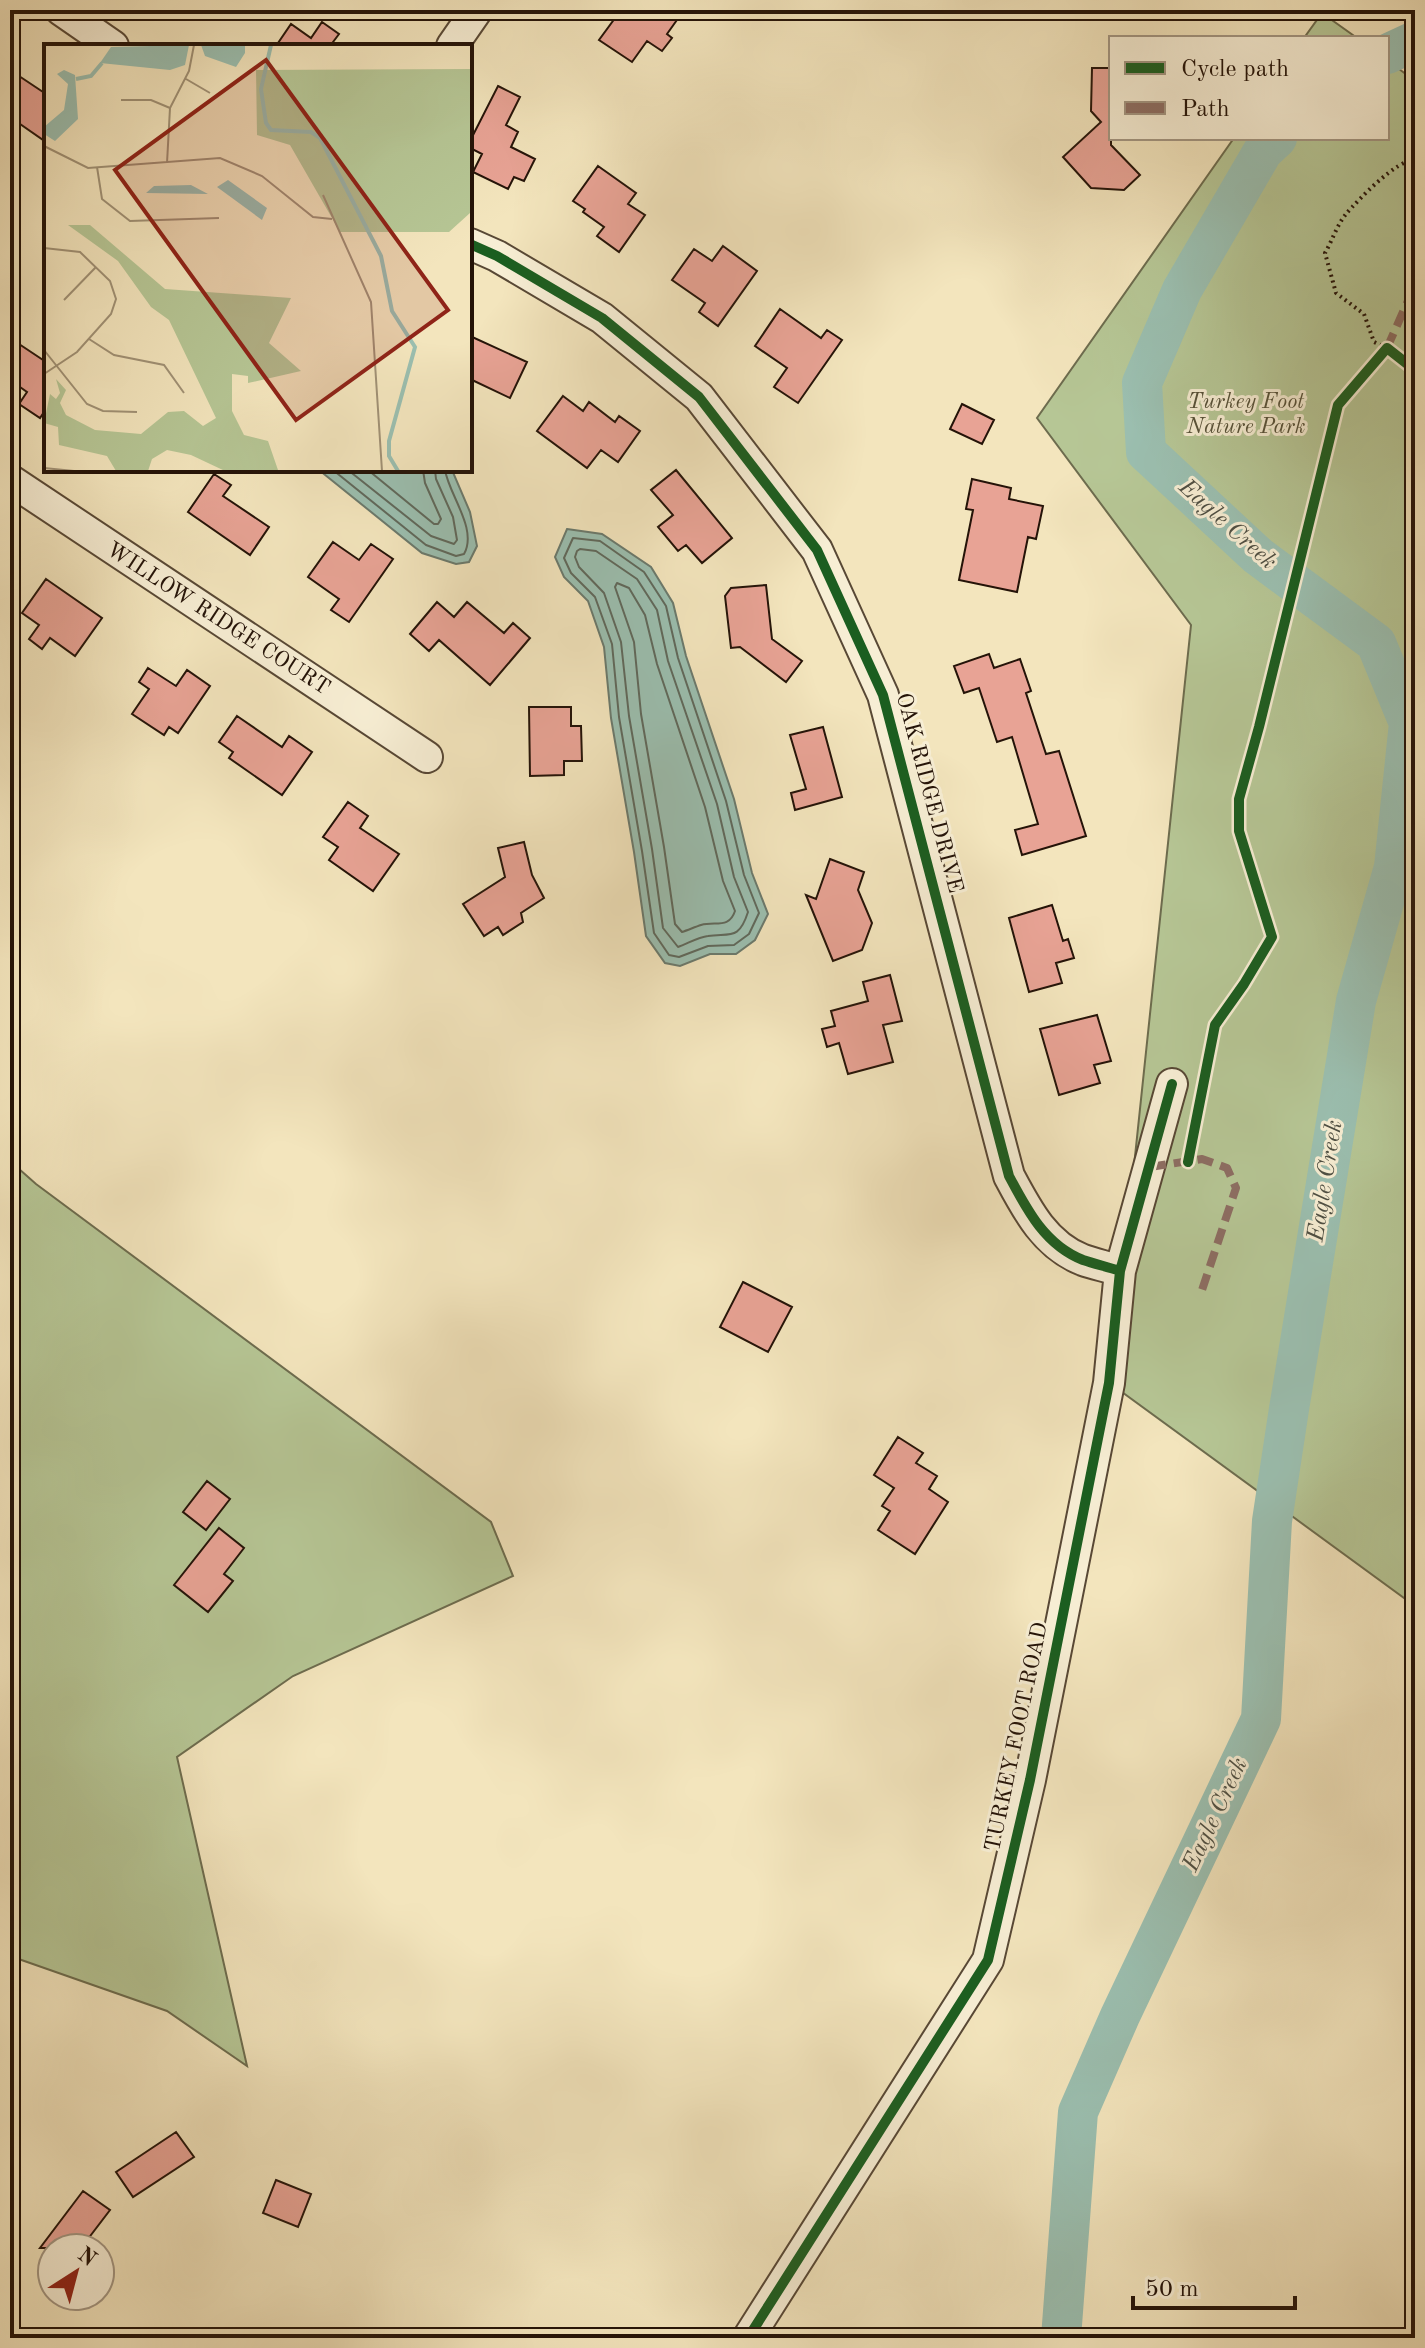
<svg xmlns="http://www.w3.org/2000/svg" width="1425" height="2348" viewBox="0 0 1425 2348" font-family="'Old Standard TT',serif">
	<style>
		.green { fill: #b6c695; stroke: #6d6c4e; stroke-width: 2 }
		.water { fill: #9bbfb0; stroke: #6b7a6d; stroke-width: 2 }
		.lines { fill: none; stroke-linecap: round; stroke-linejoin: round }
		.shore { stroke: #60695c; stroke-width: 2 }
		.river { stroke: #9bbfb0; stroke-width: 40 }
		.building { fill: #e8a395; stroke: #241308; stroke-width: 2 }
		.minor-casing { stroke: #584835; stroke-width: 34 }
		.path { stroke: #241308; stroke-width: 4; stroke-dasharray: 2 4; stroke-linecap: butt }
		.minor { stroke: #f7eed4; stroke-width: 30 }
		.quiet { stroke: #8d6e63; stroke-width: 8; stroke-dasharray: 16 8; stroke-linecap: butt }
		.cycleway-casing { stroke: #f7eed4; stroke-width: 15 }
		.cycleway { stroke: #1b5e20; stroke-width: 10 }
		.labels { text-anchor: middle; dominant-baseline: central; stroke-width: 6; stroke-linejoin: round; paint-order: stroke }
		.park-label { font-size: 22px; font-style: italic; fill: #575239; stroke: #f7eed4 }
		.street-label { font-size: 22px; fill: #241308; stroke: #f7eed4 }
		.water-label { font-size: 24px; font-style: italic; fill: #4e4f43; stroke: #f7eed4 }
		.inset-river { fill: none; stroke: #9bbfb0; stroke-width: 4 }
		.inset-road { fill: none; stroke: #a09175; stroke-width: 2 }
		.view { fill: #8f2418; fill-opacity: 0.15; stroke: #8f2418; stroke-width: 4 }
		.inset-edge { fill: none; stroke: #241308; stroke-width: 4 }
	</style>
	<rect width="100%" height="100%" fill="#f3e5bd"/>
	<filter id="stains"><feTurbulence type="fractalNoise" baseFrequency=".0025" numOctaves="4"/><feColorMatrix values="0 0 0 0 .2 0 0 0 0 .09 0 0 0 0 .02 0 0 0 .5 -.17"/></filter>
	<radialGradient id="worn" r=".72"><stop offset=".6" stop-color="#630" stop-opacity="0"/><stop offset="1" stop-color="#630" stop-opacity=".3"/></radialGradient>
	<path class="green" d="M 1322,13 L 1357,38 L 1304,38 Z
		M 1387,60 L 1415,81 L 1415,1606 L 1111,1384 L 1191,625 L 1037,418 L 1234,138 L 1387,138 Z
		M 10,1161 L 36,1184 L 491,1522 L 513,1576 L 293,1676 L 177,1757 L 247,2066 L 167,2011 L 10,1956 Z"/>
	<path class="water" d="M 319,470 L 452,470 L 470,512 L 477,546 L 469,562 L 456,564 L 422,553 Z
		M 567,529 L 602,534 L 651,567 L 673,603 L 686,656 L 734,799 L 752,873 L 768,914 L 755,940 L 736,954 L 710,954 L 680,966 L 665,963 L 646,936 L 634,852 L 611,718 L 604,647 L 588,601 L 564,577 L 555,557 Z"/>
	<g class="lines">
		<path class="shore" d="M 333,470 L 426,545 L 456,556 L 464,554 C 478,529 449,495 445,470
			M 348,470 L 431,536 L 454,544 L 457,540 L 453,517 L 436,479 L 435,470
			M 368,470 L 434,524 L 438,524 L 441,519 L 425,483 L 423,470
			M 573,538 L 600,541 L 644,572 L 666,606 L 678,658 L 726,801 L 744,875 L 759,913 L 749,934 L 734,945 L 708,946 L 679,957 L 669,955 L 654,933 L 642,851 L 619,717 L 612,644 L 595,597 L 571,573 L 564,558 Z
			M 580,549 L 596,551 L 637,579 L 657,610 L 668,661 L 717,804 L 734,877 L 748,912 C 739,940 731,933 708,936 C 698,937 687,944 678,947 L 663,928 L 652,849 L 629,716 L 621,642 L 604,593 L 579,567 L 575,557 L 577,551 Z
			M 617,583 L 629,588 L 645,615 L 657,664 L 705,807 L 723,881 L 735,911 C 729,929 716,921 701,925 C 695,927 688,930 682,932 L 675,924 L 664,847 L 641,714 L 634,642 L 615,587 Z"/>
		<path class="river" d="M 1387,54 L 1415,41
			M 1061,2338 L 1078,2112 L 1120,2016 L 1261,1719 L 1272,1521 L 1289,1409 L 1356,1001 L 1394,867 L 1409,723 L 1376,643 L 1258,556 L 1146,452 L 1142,383 L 1182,290 L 1263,151 L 1277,138"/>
	</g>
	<path class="building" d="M 621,10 L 684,10 L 667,34 L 672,38 L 662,51 L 647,41 L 632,62 L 599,40 Z
		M 322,22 L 339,34 L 330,46 L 276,46 L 291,24 L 311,38 Z
		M 1092,68 L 1111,68 L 1111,145 L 1140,175 L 1124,190 L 1091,188 L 1063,157 L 1101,122 L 1091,111 Z
		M 19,76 L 46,94 L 46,142 L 10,117 L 10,89 Z
		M 498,86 L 520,97 L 506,125 L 518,132 L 511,147 L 535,159 L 524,181 L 514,177 L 508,189 L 473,172 L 482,154 L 470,148 L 470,141 Z
		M 598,166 L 636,193 L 628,204 L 645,215 L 619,252 L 597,236 L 604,227 L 583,212 L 585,209 L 573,201 Z
		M 723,246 L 757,271 L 718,326 L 699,312 L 705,303 L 672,280 L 694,249 L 712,261 Z
		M 780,309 L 821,338 L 827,330 L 842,340 L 798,403 L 774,387 L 787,368 L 755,346 Z
		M 470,336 L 527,362 L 510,398 L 470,379 Z
		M 10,338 L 46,362 L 46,409 L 40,418 L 19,404 L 27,392 L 10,380 Z
		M 563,396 L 583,411 L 589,402 L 615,422 L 619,416 L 640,431 L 618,462 L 601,450 L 587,468 L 537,431 Z
		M 962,404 L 994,420 L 982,444 L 950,429 Z
		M 676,470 L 732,538 L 702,563 L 686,545 L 678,551 L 658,527 L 673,515 L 651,490 Z
		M 214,474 L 231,485 L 223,496 L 269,527 L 250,555 L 188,512 Z
		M 972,479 L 1011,488 L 1009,499 L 1043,506 L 1036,539 L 1028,537 L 1017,592 L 959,580 L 973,510 L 966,509 Z
		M 333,542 L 359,560 L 371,544 L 393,559 L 349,622 L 331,610 L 339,599 L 308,577 Z
		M 46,579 L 102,618 L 75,656 L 50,638 L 42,649 L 29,639 L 39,625 L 22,613 Z
		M 766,585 L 772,639 L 802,661 L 786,682 L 740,647 L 731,648 L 725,596 L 731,588 Z
		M 437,602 L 454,617 L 467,602 L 504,633 L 513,623 L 530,638 L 490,685 L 439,640 L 429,651 L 410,634 Z
		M 989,654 L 994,668 L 1020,659 L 1031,691 L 1026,693 L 1046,754 L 1059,751 L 1086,836 L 1022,855 L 1015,830 L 1038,824 L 1012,737 L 997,742 L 979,688 L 964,693 L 954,666 Z
		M 148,668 L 176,686 L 187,670 L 210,686 L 178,733 L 169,727 L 164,735 L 132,714 L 149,689 L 139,682 Z
		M 529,707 L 571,707 L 571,726 L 581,726 L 582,761 L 564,761 L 564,775 L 530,776 Z
		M 237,716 L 282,747 L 289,736 L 312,752 L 282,795 L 229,758 L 233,752 L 219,742 Z
		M 823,727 L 842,797 L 795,810 L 791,793 L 806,789 L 790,735 Z
		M 348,802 L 368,816 L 360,828 L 399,854 L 373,891 L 329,860 L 338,847 L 323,837 Z
		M 524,842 L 532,875 L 544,898 L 521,913 L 523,922 L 503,935 L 498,927 L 484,936 L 463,904 L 505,877 L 498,848 Z
		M 830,859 L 864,872 L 858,890 L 872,923 L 862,950 L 833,961 L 806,895 L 816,899 Z
		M 1052,905 L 1063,941 L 1068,939 L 1074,958 L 1056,963 L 1062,983 L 1029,992 L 1009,918 Z
		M 890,975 L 902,1021 L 883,1025 L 893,1062 L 848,1074 L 839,1043 L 827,1047 L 822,1029 L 835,1026 L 831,1011 L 868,1001 L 863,982 Z
		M 1097,1015 L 1111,1061 L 1094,1065 L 1100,1083 L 1059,1095 L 1040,1029 Z
		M 743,1282 L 792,1307 L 768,1352 L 720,1327 Z
		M 898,1437 L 923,1453 L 916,1463 L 937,1476 L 929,1489 L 948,1502 L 915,1554 L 878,1530 L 890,1511 L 882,1506 L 894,1488 L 874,1475 Z
		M 207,1481 L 230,1499 L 206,1530 L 183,1512 Z
		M 219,1528 L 244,1548 L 224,1574 L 233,1581 L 208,1612 L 174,1585 Z
		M 176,2132 L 194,2157 L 133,2197 L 116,2172 Z
		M 276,2180 L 311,2194 L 298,2227 L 263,2213 Z
		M 83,2191 L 110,2210 L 81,2248 L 40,2248 Z"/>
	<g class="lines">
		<g class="minor-casing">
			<path id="minor" d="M 61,10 L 113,46
				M 452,46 L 477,10
				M 470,244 L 497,256 L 602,318 L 699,397 L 817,550 L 883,695 L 1009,1176 C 1027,1210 1045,1245 1083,1260 C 1095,1264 1108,1267 1120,1271
				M 10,480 L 427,757
				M 748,2338 L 988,1960 L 1030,1780 L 1109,1383 L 1120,1271 L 1172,1084"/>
		</g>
		<path class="path" d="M 1387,348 L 1374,342 L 1364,314 L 1336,293 L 1325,253 C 1332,241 1337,225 1346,214 C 1358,200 1397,159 1415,160"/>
		<use href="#minor" class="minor"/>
		<path class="quiet" d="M 1387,348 L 1415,285
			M 1150,1167 L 1202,1159 L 1227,1168 L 1236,1188 L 1202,1290"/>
		<g class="cycleway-casing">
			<path id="cycleway" d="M 470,244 L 497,256 L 602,318 L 699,397 L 817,550 L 883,695 L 1009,1176 C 1027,1210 1045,1245 1083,1260 C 1095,1264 1108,1267 1120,1271
				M 1188,1162 L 1215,1025 L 1244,984 L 1272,937 L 1239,831 L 1239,799 L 1259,727 L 1338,405 L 1387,348 L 1415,370
				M 748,2338 L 988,1960 L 1030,1780 L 1109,1383 L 1120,1271 L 1172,1084"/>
		</g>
		<use href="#cycleway" class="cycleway"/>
	</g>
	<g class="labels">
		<g class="park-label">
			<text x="1246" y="402">Turkey Foot<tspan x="1246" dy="25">Nature Park</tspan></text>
		</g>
		<g class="street-label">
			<text transform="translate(218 619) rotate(33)">WILLOW RIDGE COURT</text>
			<text transform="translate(929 793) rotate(75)">OAK RIDGE DRIVE</text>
			<text transform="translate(1017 1737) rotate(-78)">TURKEY FOOT ROAD</text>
		</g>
		<g class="water-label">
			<text transform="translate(1227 525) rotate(42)">Eagle Creek</text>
			<text transform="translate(1326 1181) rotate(-81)">Eagle Creek</text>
			<text transform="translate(1216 1815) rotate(-65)">Eagle Creek</text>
		</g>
	</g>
	<g transform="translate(44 44)">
		<rect width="428" height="428" fill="#f3e5bd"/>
		<path d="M 428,25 L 426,169 L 405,188 L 296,188 L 246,101 L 213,91 L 212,26 ZM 24,181 L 46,181 L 121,245 L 247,254 L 225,299 L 257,327 L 204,339 L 204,332 L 188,330 L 188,367 L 200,391 L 224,397 L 234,426 L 181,427 L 147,411 L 123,406 L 108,415 L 104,427 L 72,427 L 63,412 L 15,401 L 14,383 L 0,379 L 6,350 L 12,355 L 16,349 L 12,335 L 22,346 L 16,359 L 22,371 L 51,386 L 97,390 L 124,368 L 140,367 L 159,382 L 172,374 L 125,276 L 107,263 L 74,217 Z" fill="#b6c695"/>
		<path d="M 145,1 L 141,21 L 126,26 L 56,19 L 67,3 ZM 157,1 L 201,1 L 201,9 L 192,23 L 161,12 ZM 20,26 L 31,31 L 34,75 L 11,97 L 0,90 L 0,83 L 20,66 L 24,40 L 13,30 ZM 184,136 L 223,164 L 218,176 L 173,143 ZM 147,141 L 164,150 L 102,149 L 110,142 Z" fill="#9bbfb0"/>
		<path class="inset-river" d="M 227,1 L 217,45 L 222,79 L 227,86 L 267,88 L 276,94 L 337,212 L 348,267 L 371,303 L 345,397 L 345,412 L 354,427M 32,35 L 47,32 L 58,19"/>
		<path class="inset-road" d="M 142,35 L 166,49M 77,56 L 107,56 L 126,64M 0,102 L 44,124 L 176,114 L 218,132 L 269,173 L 288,175M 123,119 L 126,64 L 145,27 L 150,1M 53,123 L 58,155 L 86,177 L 175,174M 279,151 L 327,258 L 338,427M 0,204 L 36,208 L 66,237 L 72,255 L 67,270 L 33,308 L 0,330M 20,256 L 52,223M 45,295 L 70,311 L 120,321 L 140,349M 0,306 L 43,360 L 59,367 L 93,368M 0,424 L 30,427"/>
		<path class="view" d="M 222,16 L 404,266 L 252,376 L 71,126 Z"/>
		<rect width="428" height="428" class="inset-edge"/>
	</g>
	<rect width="1425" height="2348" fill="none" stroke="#f3e5bd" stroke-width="40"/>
	<rect x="12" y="12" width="1401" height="2324" fill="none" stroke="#241308" stroke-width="4"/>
	<rect x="20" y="20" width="1385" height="2308" fill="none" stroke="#241308" stroke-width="2"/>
	<rect x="1109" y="36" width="280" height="104" fill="#f7eed4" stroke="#a39682" stroke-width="2"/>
	<rect x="1125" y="62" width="40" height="12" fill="#1b5e20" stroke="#a39682" stroke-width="2"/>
	<text x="1181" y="76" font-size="24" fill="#241308">Cycle path</text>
	<rect x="1125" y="102" width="40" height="12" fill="#8d6e63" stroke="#a39682" stroke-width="2"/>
	<text x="1181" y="116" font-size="24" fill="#241308">Path</text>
	<g transform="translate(76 2272) rotate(36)"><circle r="38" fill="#f7eed4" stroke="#a39682" stroke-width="2"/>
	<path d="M0-6L14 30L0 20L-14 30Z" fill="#8f2418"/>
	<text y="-12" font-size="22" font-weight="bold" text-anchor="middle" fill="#241308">N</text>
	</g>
	<path d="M1133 2296v12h162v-12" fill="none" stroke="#241308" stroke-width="4"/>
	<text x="1145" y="2296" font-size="24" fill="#241308" stroke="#f7eed4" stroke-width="6" paint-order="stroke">50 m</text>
	<rect width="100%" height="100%" filter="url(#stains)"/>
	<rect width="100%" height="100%" fill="url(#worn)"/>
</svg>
